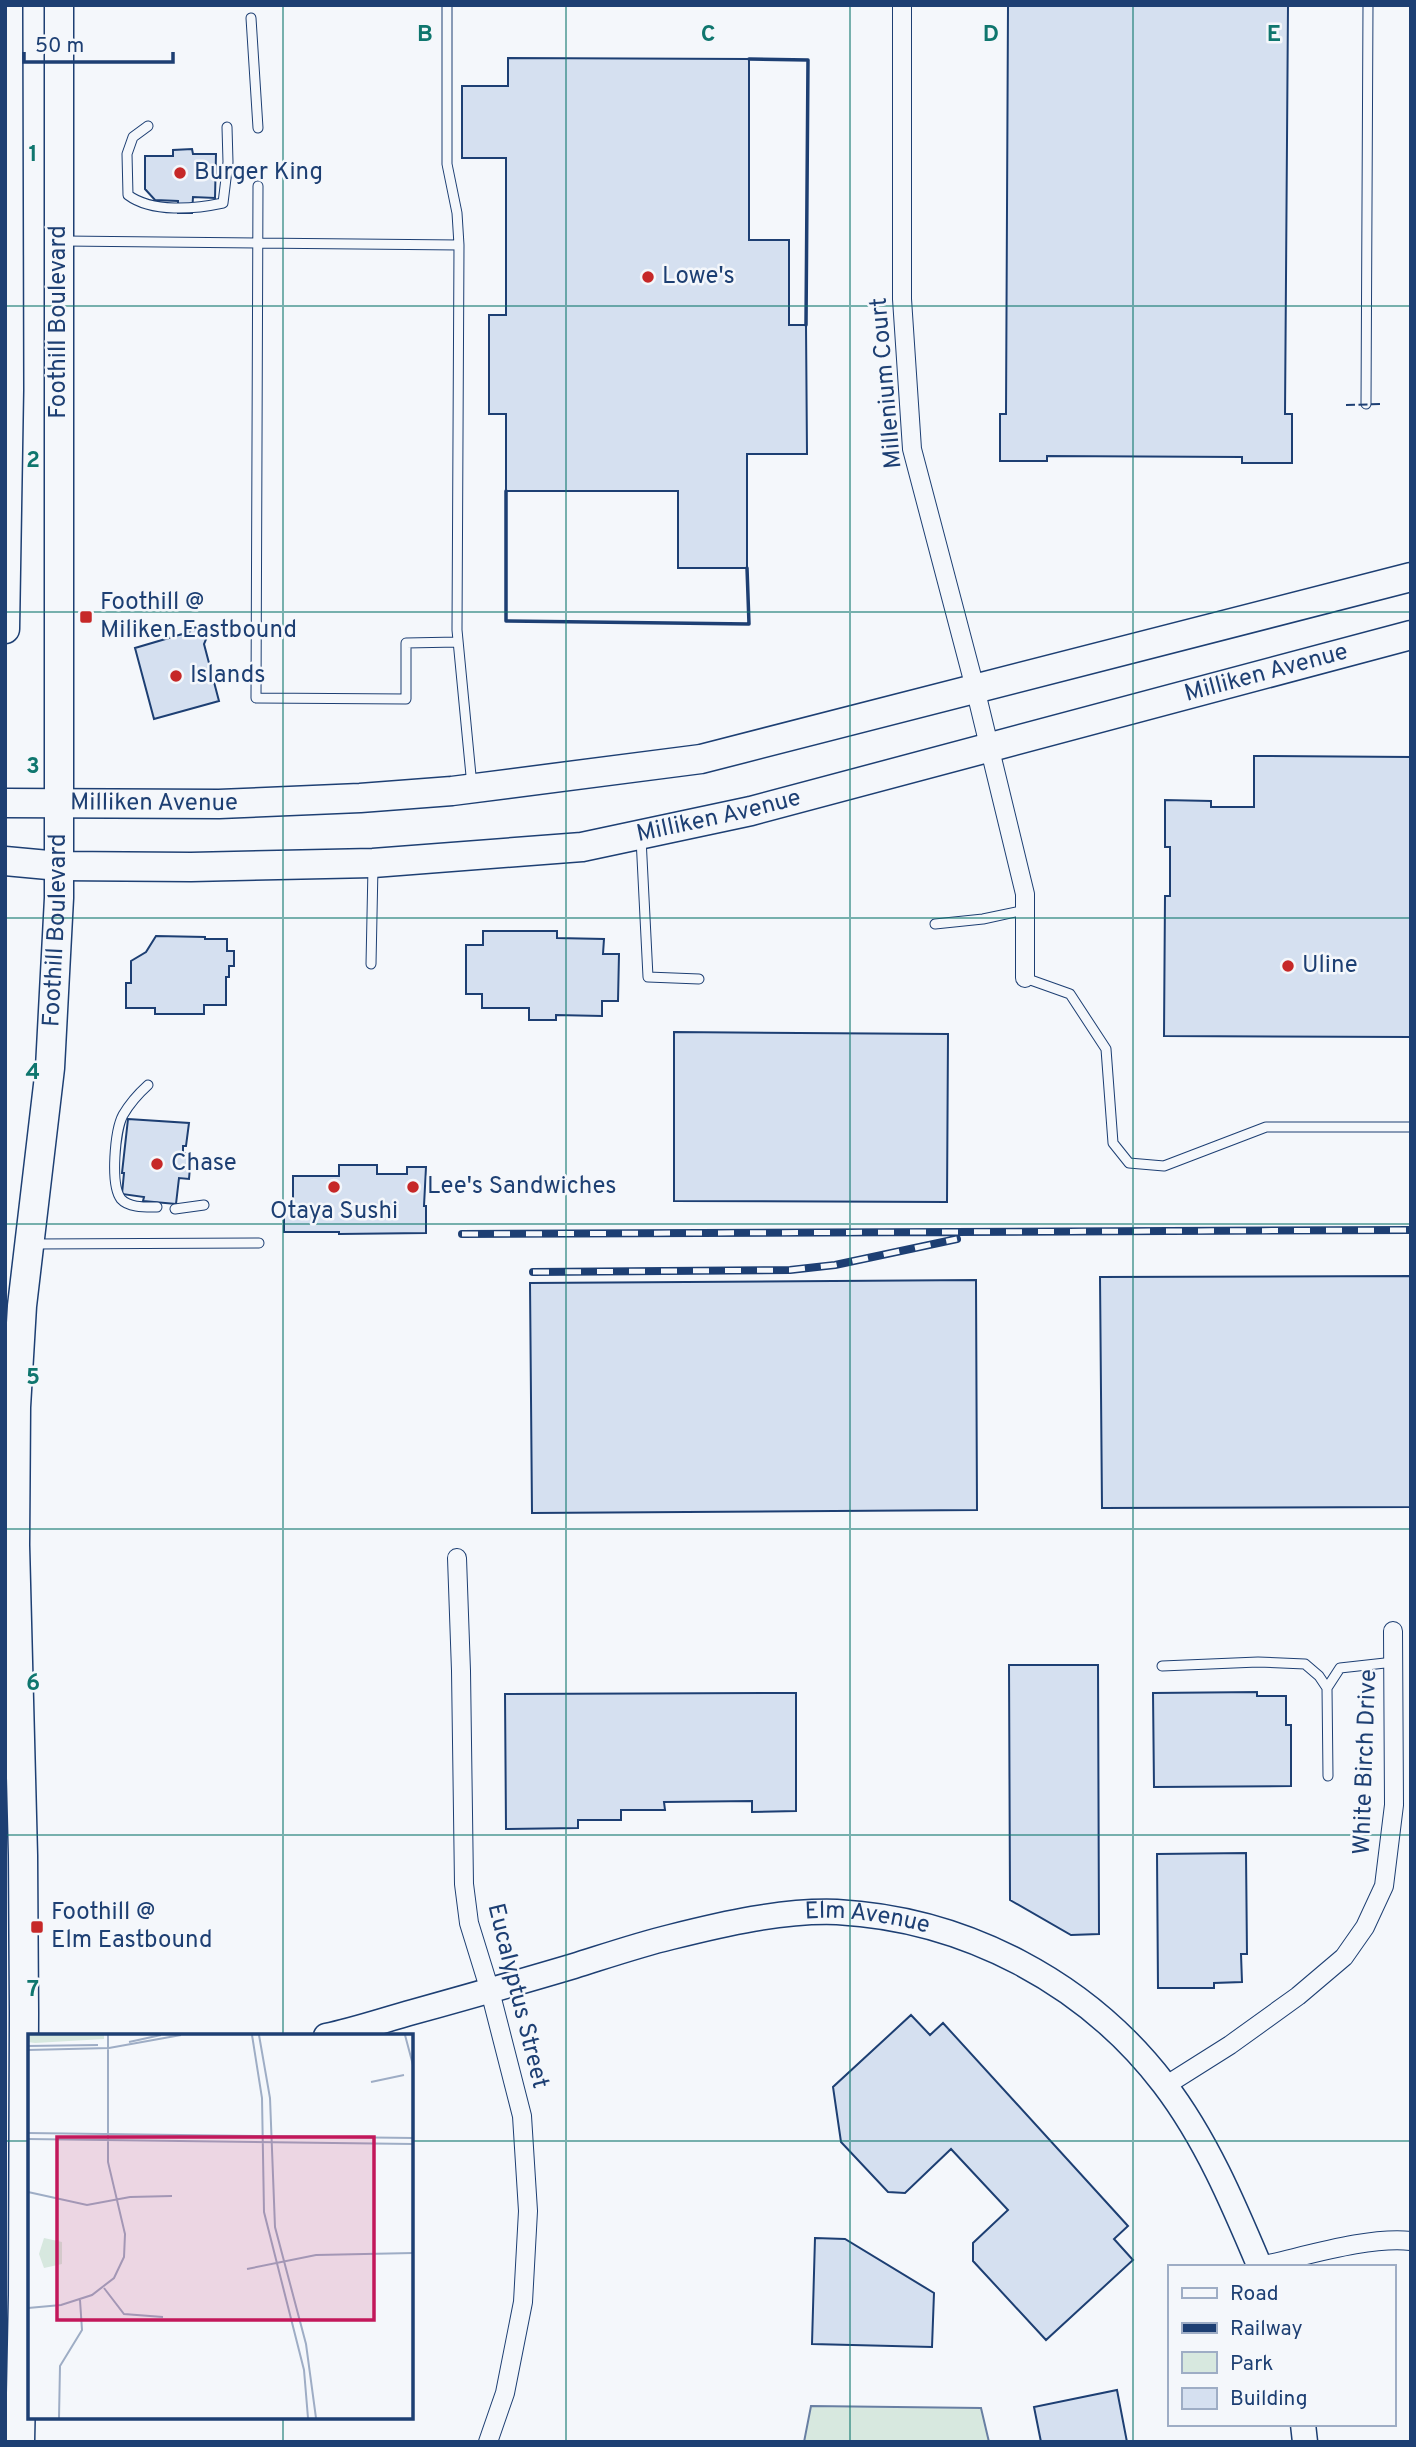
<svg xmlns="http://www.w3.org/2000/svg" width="1416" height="2447" viewBox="0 0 1416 2447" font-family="Overpass,sans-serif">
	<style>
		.green { fill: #d7e8df; stroke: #687fa3; stroke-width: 2 }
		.building { fill: #d5e0f0; stroke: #1d3f73; stroke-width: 2 }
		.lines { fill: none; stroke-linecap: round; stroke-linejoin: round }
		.lane-casing { stroke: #1d3f73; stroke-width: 11 }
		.street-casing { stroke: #1d3f73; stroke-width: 20 }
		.secondary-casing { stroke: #1d3f73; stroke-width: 27 }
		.primary-casing { stroke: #1d3f73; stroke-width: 31 }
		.lane { stroke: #f4f7fb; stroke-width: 9 }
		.street { stroke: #f4f7fb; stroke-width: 18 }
		.secondary { stroke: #f4f7fb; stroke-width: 24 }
		.primary { stroke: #f4f7fb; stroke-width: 28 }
		.rail-casing { stroke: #1d3f73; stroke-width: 8 }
		.rail { stroke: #f4f7fb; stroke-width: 5; stroke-dasharray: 16; stroke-linecap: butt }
		.fence { stroke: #1d3f73; stroke-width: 2; stroke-dasharray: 9 3.5; stroke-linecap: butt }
		.wall { stroke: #1d3f73; stroke-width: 3.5 }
		.grid { fill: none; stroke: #0f766e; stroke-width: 2; stroke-opacity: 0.55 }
		.poi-dot { fill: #c62828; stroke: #f4f7fb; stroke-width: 2.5 }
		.labels { text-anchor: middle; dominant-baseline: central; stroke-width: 5; stroke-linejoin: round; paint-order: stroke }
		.poi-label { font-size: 24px; fill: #1d3f73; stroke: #f4f7fb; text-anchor: start }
		.street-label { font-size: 24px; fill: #1d3f73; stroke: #f4f7fb }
		.inset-road { fill: none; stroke: #9eadc5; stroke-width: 2 }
		.view { fill: #c2185b; fill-opacity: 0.15; stroke: #c2185b; stroke-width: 3.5 }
		.inset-edge { fill: none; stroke: #1d3f73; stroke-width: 3.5 }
		.grid-label { font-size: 23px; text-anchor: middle; font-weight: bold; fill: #0f766e; stroke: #f4f7fb; stroke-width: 5; stroke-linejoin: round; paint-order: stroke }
	</style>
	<rect width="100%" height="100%" fill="#f4f7fb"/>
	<path class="green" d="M 811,2406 L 981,2408 L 989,2442 L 804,2442 Z"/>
	<path class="building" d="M 1008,5 L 1288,5 L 1285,414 L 1292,414 L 1292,463 L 1242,463 L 1242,457 L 1047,456 L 1047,461 L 1000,461 L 1000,414 L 1006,414 Z
		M 508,58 L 749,59 L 749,240 L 789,240 L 789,325 L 806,325 L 807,454 L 747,454 L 747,568 L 678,568 L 678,491 L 506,491 L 506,414 L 489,414 L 489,315 L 506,315 L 506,158 L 462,158 L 462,86 L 508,86 Z
		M 192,149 L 193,154 L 216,154 L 215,198 L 193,197 L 192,213 L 178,213 L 178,201 L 155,200 L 145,189 L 145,156 L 173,156 L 173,150 Z
		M 199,627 L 205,629 L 207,637 L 204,644 L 219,701 L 154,719 L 135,648 L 186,633 L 188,635 L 192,628 Z
		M 1254,756 L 1411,757 L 1411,1037 L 1164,1036 L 1165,896 L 1170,896 L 1170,847 L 1165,847 L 1165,800 L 1211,801 L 1211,807 L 1254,807 Z
		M 483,931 L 557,931 L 557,938 L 604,939 L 603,954 L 619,954 L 618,1001 L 602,1001 L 602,1016 L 556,1015 L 556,1020 L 529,1020 L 529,1008 L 482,1008 L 482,994 L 466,994 L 466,945 L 483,945 Z
		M 156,936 L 205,937 L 205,939 L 227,939 L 227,951 L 234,951 L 234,966 L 229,966 L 229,977 L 226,977 L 226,1005 L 204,1005 L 204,1014 L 155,1014 L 155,1008 L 126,1008 L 126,983 L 131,983 L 131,961 L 146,952 Z
		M 674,1032 L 948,1034 L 947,1202 L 674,1201 Z
		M 128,1119 L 189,1123 L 186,1146 L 183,1146 L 183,1153 L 191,1155 L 189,1179 L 179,1178 L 176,1204 L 143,1201 L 144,1197 L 122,1194 L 124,1173 L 122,1173 Z
		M 339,1165 L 377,1165 L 377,1174 L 407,1174 L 407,1167 L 426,1167 L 424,1206 L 426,1206 L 426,1233 L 339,1234 L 339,1232 L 284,1232 L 284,1208 L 293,1208 L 293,1176 L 339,1176 Z
		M 1411,1276 L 1411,1507 L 1102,1508 L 1100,1277 Z
		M 976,1280 L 977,1510 L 532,1513 L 530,1283 Z
		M 1009,1665 L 1098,1665 L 1099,1934 L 1071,1935 L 1010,1900 Z
		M 1257,1692 L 1257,1696 L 1286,1696 L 1286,1725 L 1291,1725 L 1291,1786 L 1154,1787 L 1153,1693 Z
		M 796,1693 L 796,1811 L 752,1812 L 752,1801 L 664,1802 L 665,1810 L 621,1810 L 621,1820 L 578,1820 L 578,1828 L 506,1829 L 505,1694 Z
		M 1246,1853 L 1247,1954 L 1241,1954 L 1242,1982 L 1214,1983 L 1214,1988 L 1158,1988 L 1157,1854 Z
		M 911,2015 L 930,2035 L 943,2023 L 1128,2226 L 1114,2239 L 1133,2260 L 1046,2340 L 973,2261 L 973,2243 L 1008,2210 L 951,2149 L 905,2193 L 888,2192 L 841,2142 L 833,2087 Z
		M 815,2238 L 845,2239 L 934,2293 L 932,2347 L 812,2344 Z
		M 1117,2390 L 1127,2442 L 1041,2442 L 1034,2407 Z"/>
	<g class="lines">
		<g class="lane-casing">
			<path id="lane" d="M 447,5 L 447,164 L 457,213 L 459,245 L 457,630 L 472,786
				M 251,18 L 258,128
				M 148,126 L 133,137 L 127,154 L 128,195 C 152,213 195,209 223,203 L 228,162 L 227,127
				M 258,186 L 256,698 L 406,699 L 406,643 L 458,642
				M 64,241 L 459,245
				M 1366,404 L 1368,5
				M 641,838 L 648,977 L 699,979
				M 935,924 L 983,919 L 1025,910
				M 371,964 L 373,867
				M 1025,978 L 1070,994 L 1106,1049 L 1113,1143 L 1129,1163 L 1164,1166 L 1266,1127 L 1411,1127
				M 148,1085 C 138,1094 130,1103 123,1115 C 115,1130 110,1185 121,1199 C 129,1208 146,1207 157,1207
				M 175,1209 L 204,1205
				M 33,1244 L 259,1243
				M 1162,1666 L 1258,1662 L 1305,1664 L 1319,1676 L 1327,1688
				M 1328,1776 L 1327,1688 L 1340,1668 L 1394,1662"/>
		</g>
		<g class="street-casing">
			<path id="street" d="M 902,5 L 902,299 L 912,449 L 975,688 L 1025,894 L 1025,978
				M 457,1558 L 461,1671 L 464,1884 L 469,1923 L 490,1991 L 522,2116 L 528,2211 L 523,2302 L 505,2393 L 488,2442
				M 1165,2086 L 1230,2045 L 1298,1996 L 1344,1957 L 1365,1927 L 1384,1886 L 1394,1805 L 1393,1631
				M 1260,2266 C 1303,2257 1368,2236 1411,2241"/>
		</g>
		<g class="secondary-casing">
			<g id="secondary">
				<path id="s1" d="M 326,2036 C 355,2030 384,2020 413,2012 C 467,1997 520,1982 574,1966 C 606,1956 638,1945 671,1937 C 723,1924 782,1910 837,1912 C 965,1919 1086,1982 1164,2084 C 1206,2139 1233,2203 1260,2267"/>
				<path d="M 1303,2424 L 1305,2442"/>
			</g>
		</g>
		<g class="primary-casing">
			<g id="primary">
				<path d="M 5,629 L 9,390 L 8,5"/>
				<path id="s2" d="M 5,803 L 219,804 L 360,798 L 452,791 L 701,759 L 1411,577"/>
				<path id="s3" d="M 5,861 L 59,866 L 191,867 L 373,863 L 582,847 L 751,811 L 1411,635"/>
				<path id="s4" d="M 20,2442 L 23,2295 L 24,2013 L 23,1855 L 15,1545 L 16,1407 L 22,1306 L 50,1068 L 59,898 L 59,5"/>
			</g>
		</g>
		<use href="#lane" class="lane"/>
		<use href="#street" class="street"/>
		<use href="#secondary" class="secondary"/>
		<use href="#primary" class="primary"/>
		<g class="rail-casing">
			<path id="rail" d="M 462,1234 L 1411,1230
				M 533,1272 L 790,1270 L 835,1265 L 957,1239"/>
		</g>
		<use href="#rail" class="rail"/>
		<path class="fence" d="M 1346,405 L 1383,404"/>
		<path class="wall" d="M 749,59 L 808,60 L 806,325
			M 506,491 L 506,621 L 749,624 L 747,568"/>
	</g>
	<path class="grid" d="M 283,5 L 283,2036M 566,5 L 566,2442M 850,5 L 850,2442M 1133,5 L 1133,2442M 5,306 L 1411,306M 5,612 L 1411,612M 5,918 L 1411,918M 5,1224 L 1411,1224M 5,1529 L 1411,1529M 5,1835 L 1411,1835M 5,2141 L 30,2141M 411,2141 L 1411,2141M 283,2417 L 283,2442"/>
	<g class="poi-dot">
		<circle cx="180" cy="173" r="7"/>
		<circle cx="648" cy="277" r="7"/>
		<rect x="79" y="610" width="14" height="14" rx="3.5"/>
		<circle cx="176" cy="676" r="7"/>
		<circle cx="1288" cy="966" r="7"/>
		<circle cx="157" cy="1164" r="7"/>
		<circle cx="334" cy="1187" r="7"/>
		<circle cx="413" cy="1187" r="7"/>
		<rect x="30" y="1920" width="14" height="14" rx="3.5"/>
	</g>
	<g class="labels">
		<g class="poi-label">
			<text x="194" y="173">Burger King</text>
			<text x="662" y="277">Lowe's</text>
			<text x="100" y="603">Foothill @<tspan x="100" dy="28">Miliken Eastbound</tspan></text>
			<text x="190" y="676">Islands</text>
			<text x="1302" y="966">Uline</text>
			<text x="171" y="1164">Chase</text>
			<text x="427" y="1187">Lee's Sandwiches</text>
			<text x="334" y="1212" text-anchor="middle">Otaya Sushi</text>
			<text x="51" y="1913">Foothill @<tspan x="51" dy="28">Elm Eastbound</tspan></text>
		</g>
		<g class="street-label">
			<text transform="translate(59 322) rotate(-90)">Foothill Boulevard</text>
			<text transform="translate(887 383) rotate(-95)">Millenium Court</text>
			<text stroke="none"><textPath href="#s3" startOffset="1284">Milliken Avenue</textPath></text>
			<text stroke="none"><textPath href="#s2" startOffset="149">Milliken Avenue</textPath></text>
			<text stroke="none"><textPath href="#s3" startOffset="718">Milliken Avenue</textPath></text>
			<text stroke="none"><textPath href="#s4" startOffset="1514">Foothill Boulevard</textPath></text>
			<text transform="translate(1366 1762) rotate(-88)">White Birch Drive</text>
			<text stroke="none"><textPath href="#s1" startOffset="558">Elm Avenue</textPath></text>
			<text transform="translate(517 1996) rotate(76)">Eucalyptus Street</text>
		</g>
	</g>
	<g transform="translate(28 2034)">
		<rect width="385" height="385" fill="#f4f7fb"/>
		<path d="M 0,1 L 76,1 L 76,5 L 7,9 L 0,8 ZM 16,204 L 34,208 L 34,230 L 16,234 L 11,220 Z" fill="#d7e8df"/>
		<path class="inset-road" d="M 224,1 L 234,64 L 236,178 L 276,336 L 280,384M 231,1 L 242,64 L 247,193 L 278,310 L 288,384M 377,1 L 385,31M 101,8 L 133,1M 0,12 L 70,11M 0,16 L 81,14 L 153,1M 343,48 L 376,41M 0,99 L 385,104M 0,105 L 385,110M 0,158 L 59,171 L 102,163 L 144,162M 219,235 L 288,221 L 385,219M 76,254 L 96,280 L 135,283M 0,274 L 33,271 L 64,261 L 86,244 L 96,223 L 97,200 L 80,128 L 80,1M 31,384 L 32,332 L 54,296 L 52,266"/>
		<path class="view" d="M 29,103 L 346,103 L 346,286 L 29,286 Z"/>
		<rect width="385" height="385" class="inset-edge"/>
	</g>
	<g class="grid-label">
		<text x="425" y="41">B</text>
		<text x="708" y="41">C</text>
		<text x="991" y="41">D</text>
		<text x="1274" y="41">E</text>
		<text x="33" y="161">1</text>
		<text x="33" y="467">2</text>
		<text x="33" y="773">3</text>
		<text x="33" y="1079">4</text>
		<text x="33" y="1384">5</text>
		<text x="33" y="1690">6</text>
		<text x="33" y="1996">7</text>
	</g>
	<rect width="1416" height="2447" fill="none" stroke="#1d3f73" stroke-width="14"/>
	<rect x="1168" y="2265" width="228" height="161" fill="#f4f7fb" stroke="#9eadc5" stroke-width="2"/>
	<rect x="1182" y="2288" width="35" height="10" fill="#f4f7fb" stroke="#9eadc5" stroke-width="2"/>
	<text x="1230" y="2300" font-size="21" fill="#1d3f73">Road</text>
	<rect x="1182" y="2323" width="35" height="10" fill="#1d3f73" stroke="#9eadc5" stroke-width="2"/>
	<text x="1230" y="2335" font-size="21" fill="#1d3f73">Railway</text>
	<rect x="1182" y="2352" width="35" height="21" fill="#d7e8df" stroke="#9eadc5" stroke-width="2"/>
	<text x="1230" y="2370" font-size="21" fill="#1d3f73">Park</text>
	<rect x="1182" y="2388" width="35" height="21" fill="#d5e0f0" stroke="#9eadc5" stroke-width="2"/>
	<text x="1230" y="2405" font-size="21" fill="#1d3f73">Building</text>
	<path d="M24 52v10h149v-10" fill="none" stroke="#1d3f73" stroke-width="3.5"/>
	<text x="35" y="52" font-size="21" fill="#1d3f73" stroke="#f4f7fb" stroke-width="5" paint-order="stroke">50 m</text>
</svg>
